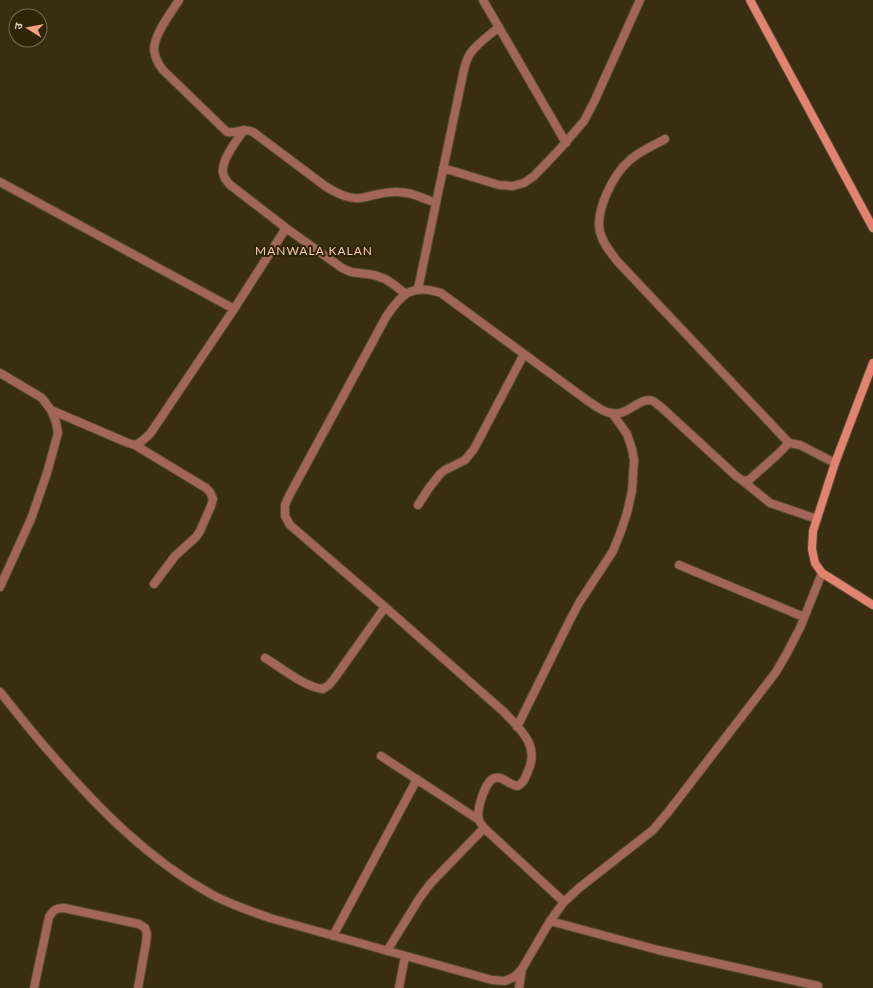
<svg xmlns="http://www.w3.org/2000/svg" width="873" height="988" viewBox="0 0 873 988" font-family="Lato,'Noto Sans Devanagari',sans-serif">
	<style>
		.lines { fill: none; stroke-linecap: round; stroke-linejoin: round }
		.lane-casing { stroke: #564c32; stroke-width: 10 }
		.street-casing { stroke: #564c32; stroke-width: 10 }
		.secondary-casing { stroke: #564c32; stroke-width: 10 }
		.lane { stroke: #a26659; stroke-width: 8 }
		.street { stroke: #a26659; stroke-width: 8 }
		.secondary { stroke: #e2836f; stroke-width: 8 }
		.labels { text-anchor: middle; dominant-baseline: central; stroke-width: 4; stroke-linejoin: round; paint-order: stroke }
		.quarter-label { font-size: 12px; letter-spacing: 1px; fill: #facab9; stroke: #2f2407 }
	</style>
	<rect width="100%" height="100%" fill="#392e12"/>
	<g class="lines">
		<g class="lane-casing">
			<path id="lane" d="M 665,139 C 653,146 640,151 630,160 C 613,174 595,211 600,232 C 603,244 611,253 618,262 L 789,443"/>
		</g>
		<g class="street-casing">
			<path id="street" d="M 179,0 C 171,13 154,34 154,50 C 155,57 158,64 163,70 L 227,132 C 238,134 242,127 253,132 L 325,186 C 338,194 351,201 366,197 C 375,195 384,192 394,192 C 409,191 422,198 436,203
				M 483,0 L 566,143
				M 244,130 C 237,140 221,160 223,173 C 224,178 227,181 229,184 L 286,228 L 342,268 L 351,272 L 374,275 L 385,279 L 393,284 L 406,294
				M 443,168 L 499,185 L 513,186 L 524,183 L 534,176 L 559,150 L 584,121 L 594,102 L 640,0
				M 0,182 L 234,309
				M 418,289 L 462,79 C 464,70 465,61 470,54 C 476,44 490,35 499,27
				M 0,373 L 42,398 L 51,410 L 56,422 L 58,433 L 47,473 L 31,519 L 0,587
				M 51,410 L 128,443 L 135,445 L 142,441 L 150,434 L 234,309 L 286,228
				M 135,445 L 206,488 L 210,492 L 213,499 L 211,506 L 200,531 L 196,537 L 175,556 L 154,584
				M 743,481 L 770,503 L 817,519
				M 418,505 L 429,488 L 440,474 L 445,470 L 465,460 L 474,449 L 524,354
				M 679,565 L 804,617
				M 265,658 C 282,668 304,687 323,689 L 329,685 L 334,679 L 385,607
				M 0,692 C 17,713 34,735 52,755 C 98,808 149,860 211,894 C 229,904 250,911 270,918 L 492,980 L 505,981 L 514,977 L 522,969 L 550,921 L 564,902 L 579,888 L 653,830 L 669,811 L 776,672 L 787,653 L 800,628 L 822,573
				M 517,727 L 569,622 L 579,603 L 613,551 L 621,531 L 627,513 L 632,491 L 634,460 L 632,449 L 627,434 L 612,413
				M 381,756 L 479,820
				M 564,902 L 484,828 C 483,826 480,823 479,820 C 476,811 485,780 495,778 C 502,776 506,782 512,784 C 513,785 517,786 518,786 C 525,781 525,778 528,771 C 540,745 520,729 504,712 L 385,607 L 290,525 L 285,516 L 285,505 L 289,496 L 386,317 C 401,294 412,283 441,293 L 588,401 C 597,407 608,416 620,413 C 631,411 641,397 653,401 C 655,402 658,405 661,407 L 736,476 L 743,481 L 749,480 L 777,455 L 789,443 L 800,445 L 835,463
				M 550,921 L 658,950 L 818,986
				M 333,936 L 417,779
				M 387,951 L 419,899 L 430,884 L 484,828
				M 34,988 L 49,917 C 53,910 56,908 64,908 L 139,924 L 145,928 L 147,934 L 146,943 L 138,988
				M 399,988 L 405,956
				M 519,988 L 522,969"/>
		</g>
		<g class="secondary-casing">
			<path id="secondary" d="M 750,0 L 873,228
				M 873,363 L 835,463 L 813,531 L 812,549 L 815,563 L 822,573 L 873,605"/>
		</g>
		<use href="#lane" class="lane"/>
		<use href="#street" class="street"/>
		<use href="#secondary" class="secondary"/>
	</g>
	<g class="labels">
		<g class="quarter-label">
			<text x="314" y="250">MANWALA KALAN</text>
		</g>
	</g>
	<g transform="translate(28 28) rotate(281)"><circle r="19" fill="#2f2407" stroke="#736a52"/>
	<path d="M0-3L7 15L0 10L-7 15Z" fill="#f39f82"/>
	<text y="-6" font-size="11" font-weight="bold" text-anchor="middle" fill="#d9d2c2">उ</text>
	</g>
</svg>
